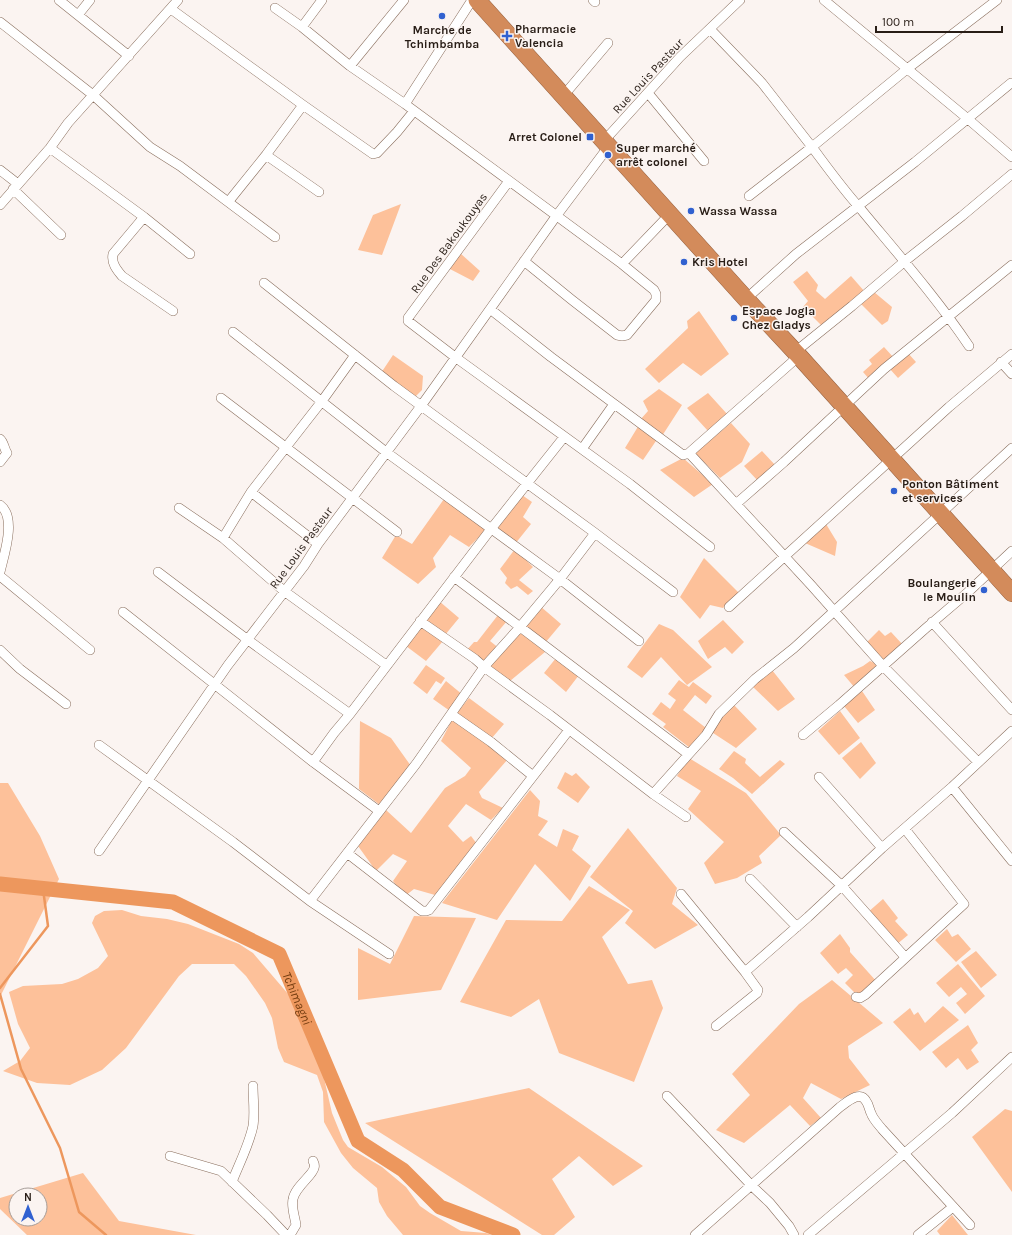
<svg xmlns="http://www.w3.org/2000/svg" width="1012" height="1235" viewBox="0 0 1012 1235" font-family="Karla,sans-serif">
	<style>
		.green { fill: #fdc19a; fill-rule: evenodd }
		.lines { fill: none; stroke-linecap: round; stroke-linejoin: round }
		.stream { stroke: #ed975d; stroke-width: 2.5 }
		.river { stroke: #ed975d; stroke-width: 15 }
		.street-casing { stroke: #8a6f5e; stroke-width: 10 }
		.highway-casing { stroke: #976443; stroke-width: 18 }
		.street { stroke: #fff; stroke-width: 9 }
		.highway { stroke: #d38b5b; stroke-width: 17 }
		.poi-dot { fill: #3161d0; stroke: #fbf4f1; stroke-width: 1.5 }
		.labels { text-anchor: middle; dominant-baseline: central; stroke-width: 3; stroke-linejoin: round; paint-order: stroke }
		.poi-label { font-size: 12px; font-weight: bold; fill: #281d16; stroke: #fbf4f1; text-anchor: start }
		.street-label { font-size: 12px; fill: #281d16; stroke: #fbf4f1 }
		.water-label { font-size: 13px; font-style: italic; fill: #723b0f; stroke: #fbf4f1 }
	</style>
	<rect width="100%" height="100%" fill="#fbf4f1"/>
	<path class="green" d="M 401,204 L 382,255 L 358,250 L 373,215 Z
		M 460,253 L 480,271 L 473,281 L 448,268 Z
		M 807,271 L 818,285 L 816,291 L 825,299 L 851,276 L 865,292 L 821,325 L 803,307 L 808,301 L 793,282 Z
		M 874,292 L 892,307 L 888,321 L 882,325 L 861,304 Z
		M 699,311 L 729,354 L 701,376 L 683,363 L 659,383 L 645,369 L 688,328 L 687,321 Z
		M 884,347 L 894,358 L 870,380 L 863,372 L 872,364 L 869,360 Z
		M 907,352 L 916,362 L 898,378 L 889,368 Z
		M 393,355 L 423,376 L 422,390 L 414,398 L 381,373 Z
		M 659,389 L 682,405 L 662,436 L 640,420 L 648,411 L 643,401 Z
		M 708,393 L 728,415 L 708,431 L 687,408 Z
		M 731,423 L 750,444 L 742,462 L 720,478 L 695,453 Z
		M 639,425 L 658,438 L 643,460 L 625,448 Z
		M 762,451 L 776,466 L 758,481 L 744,466 Z
		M 683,458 L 713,484 L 694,497 L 660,470 Z
		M 522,495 L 532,502 L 523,517 L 531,524 L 515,544 L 495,528 Z
		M 444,499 L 487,529 L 469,547 L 450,535 L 433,558 L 436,567 L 418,584 L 382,558 L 396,535 L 412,544 Z
		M 826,524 L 837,542 L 835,556 L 805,543 Z
		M 515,549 L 533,567 L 519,580 L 533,591 L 528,595 L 517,586 L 511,589 L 505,583 L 507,578 L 500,569 Z
		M 704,558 L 739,593 L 723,608 L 710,605 L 700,619 L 680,597 Z
		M 439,601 L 459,618 L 445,635 L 424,621 Z
		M 540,606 L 561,624 L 545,643 L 525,626 Z
		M 498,615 L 507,621 L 490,641 L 500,649 L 484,666 L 466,651 L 474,642 L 477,642 Z
		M 723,620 L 744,642 L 732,654 L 725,647 L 708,659 L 698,641 Z
		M 659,624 L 673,630 L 712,667 L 687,685 L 661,657 L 642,678 L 627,667 Z
		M 422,625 L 443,641 L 426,661 L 406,646 Z
		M 879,630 L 885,636 L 891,632 L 903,645 L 883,662 L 867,642 Z
		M 520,631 L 545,652 L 510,681 L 488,667 Z
		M 556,658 L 579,675 L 566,692 L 544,673 Z
		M 870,661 L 879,665 L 855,688 L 844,675 L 863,666 Z
		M 426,665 L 445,678 L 441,684 L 436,681 L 427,694 L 413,683 Z
		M 772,670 L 795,699 L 778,711 L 752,686 Z
		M 679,680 L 689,687 L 693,682 L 712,696 L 706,704 L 695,695 L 683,710 L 706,728 L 690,748 L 663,727 L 666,724 L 652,714 L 661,702 L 670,709 L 676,700 L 668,694 Z
		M 446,681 L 463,695 L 450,711 L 433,699 Z
		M 862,691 L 875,710 L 858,723 L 844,706 Z
		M 469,698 L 504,724 L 491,739 L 456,714 Z
		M 734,705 L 757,729 L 736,748 L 710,731 Z
		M 840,711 L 860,738 L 839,755 L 818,731 Z
		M 453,718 L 508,759 L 479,792 L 482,798 L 503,808 L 491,820 L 466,804 L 448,826 L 463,842 L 471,836 L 477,844 L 435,895 L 414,889 L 405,896 L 393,881 L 407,861 L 393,854 L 376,871 L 358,846 L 386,810 L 411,833 L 445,788 L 465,776 L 471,768 L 441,741 Z
		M 360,721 L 391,738 L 411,766 L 380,805 L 359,789 Z
		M 861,742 L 876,763 L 860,779 L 842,758 Z
		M 734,751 L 746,759 L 745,763 L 760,777 L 780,760 L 785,764 L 752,794 L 733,778 L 719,769 Z
		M 689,758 L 746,793 L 781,835 L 759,856 L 762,863 L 737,878 L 715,884 L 704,863 L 724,842 L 688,809 L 701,791 L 677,776 Z
		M 565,772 L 572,776 L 576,773 L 590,787 L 578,803 L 557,788 Z
		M 0,783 L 8,783 L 40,836 L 59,879 L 0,997 Z
		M 530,790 L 540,801 L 538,816 L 548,821 L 538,835 L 557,847 L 563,829 L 579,836 L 572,850 L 591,866 L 570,901 L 535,864 L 497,920 L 442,903 Z
		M 628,828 L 677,888 L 672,904 L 698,925 L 655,949 L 625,923 L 633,911 L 590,877 Z
		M 589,886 L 630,910 L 602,937 L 628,984 L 652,980 L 663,1008 L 634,1082 L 559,1053 L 539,999 L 511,1017 L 460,1002 L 506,920 L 562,921 Z
		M 883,899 L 898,918 L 895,921 L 908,935 L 896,945 L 867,913 Z
		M 122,910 L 141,916 L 167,919 L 188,924 L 239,944 L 253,953 L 289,995 L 320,1061 L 332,1113 L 343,1140 L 348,1147 L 382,1167 L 406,1187 L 420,1206 L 430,1213 L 461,1231 L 486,1233 L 492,1235 L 403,1235 L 387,1216 L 379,1202 L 377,1188 L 353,1168 L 341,1153 L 324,1122 L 323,1092 L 317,1075 L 284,1062 L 278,1048 L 272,1018 L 265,1003 L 246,976 L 234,964 L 192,964 L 179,976 L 126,1048 L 102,1070 L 70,1085 L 37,1083 L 3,1071 L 20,1061 L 30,1048 L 18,1024 L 9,992 L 23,986 L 62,984 L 78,979 L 98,968 L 108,956 L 92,923 L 95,916 L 104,911 Z
		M 414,916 L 476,918 L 441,990 L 358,1000 L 358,948 L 390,964 Z
		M 947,929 L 952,937 L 958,934 L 971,949 L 956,962 L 935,940 Z
		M 840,934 L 850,948 L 850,952 L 877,982 L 858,996 L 845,983 L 853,975 L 846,968 L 838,974 L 820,953 Z
		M 976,951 L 997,975 L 981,988 L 961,962 Z
		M 958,964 L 985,996 L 965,1014 L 956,1003 L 967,994 L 961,987 L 949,997 L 936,983 Z
		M 832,980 L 883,1023 L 848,1046 L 849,1058 L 870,1085 L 841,1099 L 811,1083 L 803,1098 L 821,1118 L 810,1126 L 790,1105 L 744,1143 L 716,1130 L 750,1095 L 732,1074 L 799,1004 Z
		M 943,1006 L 959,1020 L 920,1051 L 893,1022 L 910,1008 L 914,1015 L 918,1012 L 925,1023 Z
		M 968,1025 L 978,1043 L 971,1050 L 979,1062 L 967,1070 L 958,1058 L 946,1068 L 932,1052 Z
		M 529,1088 L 643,1166 L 613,1186 L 579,1156 L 552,1179 L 575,1217 L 554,1235 L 542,1235 L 365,1123 Z
		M 1005,1109 L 1012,1111 L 1012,1192 L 972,1137 Z
		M 83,1173 L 119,1221 L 196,1235 L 27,1235 L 0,1209 L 0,1198 ZM 16,1195 L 40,1195 L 40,1219 L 16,1219 Z
		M 952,1215 L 968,1235 L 940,1235 L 937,1231 Z"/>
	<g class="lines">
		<path class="stream" d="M 0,988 L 48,926 L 43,889
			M 0,994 L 21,1069 L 60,1148 L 79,1212 L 106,1235"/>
		<path class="river" id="s1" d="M 0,884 L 173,902 L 279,954 L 358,1141 L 403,1170 L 440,1207 L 513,1235"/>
		<g class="street-casing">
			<path id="street" d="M 59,0 L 129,56
				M 593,0 L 595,2
				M 824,0 L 968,119 L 1012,157
				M 275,8 L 302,27 L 350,66 L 405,104 L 622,264 L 654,290 L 656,294 L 656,300 L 627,335 L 622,336 L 617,335 L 572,300 L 524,261
				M 171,9 L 303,105 L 373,154 L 377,153 L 397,132 L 414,111
				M 78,15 L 90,0
				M 0,22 L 93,95 L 150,147 L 180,166 L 275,237
				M 302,27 L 322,0
				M 710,29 L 762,83 L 812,147 L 907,69 L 997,0
				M 350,66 L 404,0
				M 648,93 L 704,161
				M 564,95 L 608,43
				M 405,104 L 472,0
				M 604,141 L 680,57 L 740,0
				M 50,148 L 144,217 L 190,254
				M 266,155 L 319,192
				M 0,170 L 18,184
				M 509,181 L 408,318 L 408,321 L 455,357 L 630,484 L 710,547
				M 13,189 L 61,235
				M 749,196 L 812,147 C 827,167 842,188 859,207 C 897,253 936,297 969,346
				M 229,201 L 266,155 L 303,105
				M 0,205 L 50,148 L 68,123 L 178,0
				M 144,217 L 113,254 C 111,263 117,270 122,276 L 173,311
				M 622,264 L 670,214
				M 264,283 L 394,386 L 595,533 L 673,592
				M 746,299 L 796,254 L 915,162 L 1011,83
				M 490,309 L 551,357 L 683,455 L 689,453 L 799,356
				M 233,332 L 386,452 L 560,579 L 639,641
				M 795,352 L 852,306 L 905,261 L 962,216 L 1012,174
				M 1001,362 L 1012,374
				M 221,398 L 397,532
				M 0,439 C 4,442 4,449 7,453 L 0,462
				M 582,449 L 614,404
				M 689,453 L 811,585 L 883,666 L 978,762
				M 251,492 L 318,544
				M 736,504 L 784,462 L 884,369 L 1012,265
				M 0,505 C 17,517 4,555 0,572
				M 179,508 L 223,538 L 284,591 L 386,665
				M 223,538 L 251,492 L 322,401 L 355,355
				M 158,572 L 248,640 L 350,714
				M 0,576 L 90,650
				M 454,577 L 688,754
				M 729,607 L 949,407 L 1012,354
				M 123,612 L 313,762 L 379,811
				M 420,621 L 475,659 L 484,667 L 550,715 L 653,794 L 706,735 L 719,714 L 755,679 L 794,648 L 1012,448
				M 932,622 L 1012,710
				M 0,650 L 20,669 L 66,704
				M 451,714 L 491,742 L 533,776
				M 803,735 L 839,705 L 926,628 L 967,593 L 1012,551
				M 99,745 L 233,842 L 310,901 L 389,954
				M 313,762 L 334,733 L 350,714 L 491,529 L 564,437
				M 819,777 L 882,848
				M 952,787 L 1012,861
				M 653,794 L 686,817
				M 784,832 L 842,886 L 905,957
				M 99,851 L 228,665 L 304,566 L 318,544 L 421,406 L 557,215 L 609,146
				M 347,853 L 422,911 L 426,911 L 429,910 L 569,730
				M 750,879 L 797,927
				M 681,894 L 745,972 L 758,990 L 757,993 L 716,1026
				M 310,901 L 416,764 L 451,714 L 484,667 L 520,627 L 560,579 L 595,533
				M 745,972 L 808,917 L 882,848 L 952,787 L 1012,731
				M 856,997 L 860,998 L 865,995 L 964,904 L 905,829
				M 667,1096 L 703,1134 L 752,1186 L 770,1203 L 789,1226 L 794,1235
				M 170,1156 L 221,1171 L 267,1215 L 286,1235
				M 232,1182 C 239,1164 249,1145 253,1126 C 255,1113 253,1099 253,1086
				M 290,1235 L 296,1225 C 295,1217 291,1207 293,1199 C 295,1187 313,1175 314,1168 C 315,1166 314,1163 313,1161
				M 695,1235 L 840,1107 C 847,1102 860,1090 866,1101 C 869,1105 869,1109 871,1113 C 873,1119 878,1124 882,1129 L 970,1225
				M 808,1235 L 952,1113 L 1012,1057
				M 918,1235 L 953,1207"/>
		</g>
		<g class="highway-casing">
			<path id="highway" d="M 477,0 L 746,299 L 799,356 L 1012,593"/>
		</g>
		<use href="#street" class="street"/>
		<use href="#highway" class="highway"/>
	</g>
	<g class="poi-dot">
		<circle cx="442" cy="16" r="4"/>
		<path d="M505 30h4v4h4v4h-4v4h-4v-4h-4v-4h4z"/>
		<rect x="586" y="133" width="8" height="8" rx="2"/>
		<circle cx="608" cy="155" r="4"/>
		<circle cx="691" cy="211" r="4"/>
		<circle cx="684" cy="262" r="4"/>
		<circle cx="734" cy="318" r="4"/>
		<circle cx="894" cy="491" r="4"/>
		<circle cx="984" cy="590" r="4"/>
	</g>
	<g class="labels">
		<g class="poi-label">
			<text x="515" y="29">Pharmacie<tspan x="515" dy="14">Valencia</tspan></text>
			<text x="442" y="30" text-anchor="middle">Marche de<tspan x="442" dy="14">Tchimbamba</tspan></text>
			<text x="582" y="137" text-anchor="end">Arret Colonel</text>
			<text x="616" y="148">Super marché<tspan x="616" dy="14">arrêt colonel</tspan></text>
			<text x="699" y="211">Wassa Wassa</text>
			<text x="692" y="262">Kris Hotel</text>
			<text x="742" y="311">Espace Jogla<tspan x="742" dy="14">Chez Gladys</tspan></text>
			<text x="902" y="484">Ponton Bâtiment<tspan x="902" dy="14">et services</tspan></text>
			<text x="976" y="583" text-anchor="end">Boulangerie<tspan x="976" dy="14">le Moulin</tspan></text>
		</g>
		<g class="street-label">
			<text transform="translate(648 76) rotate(-47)">Rue Louis Pasteur</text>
			<text transform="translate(449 243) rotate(-54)">Rue Des Bakoukouyas</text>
			<text transform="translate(301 548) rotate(-54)">Rue Louis Pasteur</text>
		</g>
		<g class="water-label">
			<text stroke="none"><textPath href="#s1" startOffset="340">Tchimagni</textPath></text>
		</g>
	</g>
	<g transform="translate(28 1207)"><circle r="19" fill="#fbf4f1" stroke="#a79e99"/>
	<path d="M0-3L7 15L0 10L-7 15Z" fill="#3161d0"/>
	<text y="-6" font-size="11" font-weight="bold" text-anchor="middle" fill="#281d16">N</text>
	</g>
	<path d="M876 26v6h126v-6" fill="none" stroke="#281d16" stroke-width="2"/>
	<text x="882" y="26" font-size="12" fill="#281d16" stroke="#fbf4f1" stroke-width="3" paint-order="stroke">100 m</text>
</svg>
